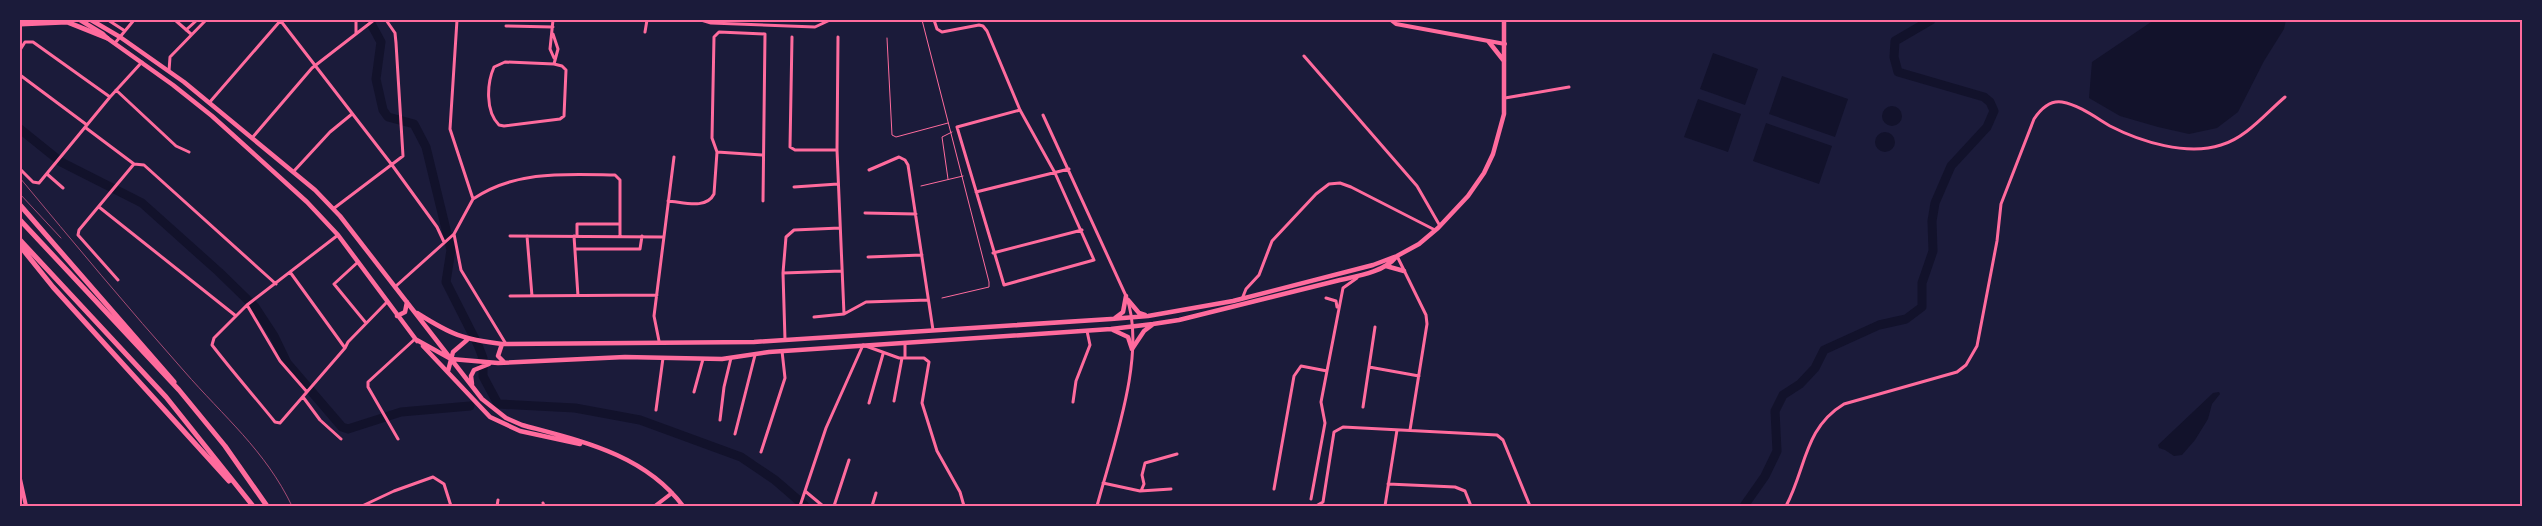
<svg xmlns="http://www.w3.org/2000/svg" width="2542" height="526" viewBox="0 0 2542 526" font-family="'PT Sans',sans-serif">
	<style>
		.water { fill: #12122b }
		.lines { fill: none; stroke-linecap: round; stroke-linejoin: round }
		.river { stroke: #12122b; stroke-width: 9 }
		.service { stroke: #ff6b9d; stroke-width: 1 }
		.minor { stroke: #ff6b9d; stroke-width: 3 }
		.tertiary { stroke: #ff6b9d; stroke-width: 4 }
		.secondary { stroke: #ff6b9d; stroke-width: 4.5 }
		.motorway { stroke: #ff6b9d; stroke-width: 5 }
		.rail { stroke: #a44b75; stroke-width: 1 }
		.neatline { fill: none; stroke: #ff6b9d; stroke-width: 2 }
	</style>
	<rect width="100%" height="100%" fill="#1b1b3a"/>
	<path class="water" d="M 2154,20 L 2286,20 L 2284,29 L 2264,61 L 2238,112 L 2217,128 L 2189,134 L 2158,127 L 2120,116 L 2089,98 L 2092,62 Z
		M 1713,53 L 1758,69 L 1745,105 L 1700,89 Z
		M 1782,76 L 1848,99 L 1835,137 L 1769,114 Z
		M 1698,99 L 1741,114 L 1728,152 L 1684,137 Z
		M1882 116a10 10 0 1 1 20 0a10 10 0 1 1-20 0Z
		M 1766,123 L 1832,146 L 1819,184 L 1753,161 Z
		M1875 142a10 10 0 1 1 20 0a10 10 0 1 1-20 0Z
		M 2219,392 L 2220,394 L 2212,404 L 2208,419 L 2195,440 L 2182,455 L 2174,456 L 2165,450 L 2159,448 L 2158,445 L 2213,393 Z"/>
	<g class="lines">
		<path class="river" d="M 369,20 L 381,42 L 376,79 L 383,110 L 388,117 L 414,124 L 426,147 L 451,250 L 446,282 L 478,345 L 483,358 L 483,376 L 498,404 L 575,408 L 640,420 L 741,457 L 775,480 L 805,506
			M 20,129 L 61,162 L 142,203 L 219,272 L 255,307 L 274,336 L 287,363 L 342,427 L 348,429 L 401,412 L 470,406
			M 1744,506 L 1765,476 L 1777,451 L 1775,411 L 1783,395 L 1800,384 L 1815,368 L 1824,350 L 1879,325 L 1906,319 L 1922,307 L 1922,283 L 1933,251 L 1932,221 L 1935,203 L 1951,166 L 1987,127 L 1994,111 L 1990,102 L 1984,97 L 1898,72 L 1894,57 L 1895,41 L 1931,20"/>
		<path class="service" d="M 922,20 L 989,282 L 989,287 L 942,298
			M 887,38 L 892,135 L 896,137 L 948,123
			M 948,179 L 942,137 L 952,132
			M 921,186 L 963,176"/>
		<path class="minor" d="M 108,20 L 125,31
			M 175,20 L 191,34
			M 280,20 L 392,165 L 437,227 L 444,242
			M 356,20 L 356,34
			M 553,20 L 550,49 L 554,58
			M 701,20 L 711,23 L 815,27 L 830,20
			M 934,20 L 937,29 L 942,32 L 979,25 L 983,26 L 987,31 L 1020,110 L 1055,173 L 1094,260 L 1004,285 L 957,127 L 1020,110
			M 506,26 L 553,27
			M 186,30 L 197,20
			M 645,32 L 647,20
			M 553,34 L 558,49 L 554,64 L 505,62 L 494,67 C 487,83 485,111 499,125 L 504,126 L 560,119 L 564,116 L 566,70 L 562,66 L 554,64
			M 792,37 L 790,147 L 795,150 L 837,150
			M 838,37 L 837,150 L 844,314
			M 115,43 L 134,20
			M 20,50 L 25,42 L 33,42 L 110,97
			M 1304,56 L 1417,186 L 1440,226
			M 169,71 L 170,57 L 206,20
			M 20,75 L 87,125
			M 116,90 L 176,146 L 189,152
			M 1505,98 L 1569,87
			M 209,103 L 281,20
			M 1043,115 L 1126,296 C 1148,352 1112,449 1097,506
			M 86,128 L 134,164 L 144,165 L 276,284
			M 252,138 L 312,68 L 374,20
			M 717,152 L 762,155
			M 20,169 L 33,182 L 39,183 L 110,97 L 142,62
			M 869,170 L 899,157 L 905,160 L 908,165 L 933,330
			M 294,171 L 330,132 L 352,114
			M 47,174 L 63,188
			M 794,187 L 838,184
			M 976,192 L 1069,169
			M 473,199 C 516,170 566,174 615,175 L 620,180 L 620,236
			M 668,201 C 683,202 706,210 714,194 L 717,152 L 712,138 L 714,37 L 719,32 L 765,34 L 763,201
			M 99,207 L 236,316
			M 333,209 L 403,156 L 396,43 L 395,33 L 386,20
			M 865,213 L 916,214
			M 454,234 L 461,270 L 506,344
			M 338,235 L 247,305 L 214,338 L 212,345 C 232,371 254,396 275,422 L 280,423 L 345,348 L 348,342 L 387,302
			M 510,236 L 664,237
			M 527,236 L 532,296
			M 574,236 L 578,296
			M 577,236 L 577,224 L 620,224
			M 575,249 L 640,249 L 642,236
			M 993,253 L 1082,230
			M 1397,256 L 1426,315 L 1427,324 L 1410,430
			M 868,257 L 922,255
			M 358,262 L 334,284 L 366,323
			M 290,272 L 345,348
			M 783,273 L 842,271
			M 118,280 L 78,235 L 79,230 L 134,164
			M 396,286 L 454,234 L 473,199 L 450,129 L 457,20
			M 510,296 L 657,295
			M 1326,298 L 1336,301 L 1337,307
			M 1242,299 L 1246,289 L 1259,275 L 1272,241 L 1316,194 L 1329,184 L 1340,183 L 1351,187 L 1435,230
			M 247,305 L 280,361 L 307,392
			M 814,317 L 844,314 L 866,302 L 928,300
			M 785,340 L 783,273 L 786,237 L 794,230 L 840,228
			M 659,341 L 654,316 L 674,157
			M 905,343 L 905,358
			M 1369,367 L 1419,376
			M 694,392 L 703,359
			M 303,397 L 320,420 L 341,439
			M 894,401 L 902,358
			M 1073,402 L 1076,381 L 1090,345 L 1087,331
			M 869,403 L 883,354
			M 1363,407 L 1375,327
			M 656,410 L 663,358
			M 720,420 L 724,387 L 731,358
			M 735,434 L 755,355
			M 398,439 L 368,387 L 368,382 L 415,339
			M 761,452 L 785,378 L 782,351
			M 1103,483 L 1140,491 L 1171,489
			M 1388,484 L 1455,487 L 1465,491 L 1471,506
			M 1274,489 L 1294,376 L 1301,366 L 1327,371
			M 805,491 L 823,506
			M 1141,491 L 1144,484 L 1142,475 L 1145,463 L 1177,454
			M 1311,499 L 1325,423 L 1321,402 L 1343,288 L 1357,278
			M 543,503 L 544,506
			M 362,506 L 394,491 L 433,477 L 444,484 L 451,506
			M 497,506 L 498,500
			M 800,506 L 826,428 L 863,345 L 899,358 L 924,358 L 929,362 L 922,403 L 937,451 L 960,492 L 964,506
			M 834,506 L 849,460
			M 872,506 L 876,493
			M 1316,506 L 1323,502 L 1334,432 L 1343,427 L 1497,435 L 1503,440 L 1530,506
			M 1385,506 L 1397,430
			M 1786,506 C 1806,469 1804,428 1844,404 L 1957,372 L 1966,365 L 1977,346 L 1997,241 L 2001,204 L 2034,119 C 2040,110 2049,100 2062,102 C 2079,105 2095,117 2110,126 C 2141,142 2187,156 2221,145 C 2246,138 2266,113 2285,97"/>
		<path class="tertiary" d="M 1391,20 L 1396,24 L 1505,44
			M 20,479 L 26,506
			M 655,506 L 672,493"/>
		<path class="secondary" d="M 80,20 L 103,34 L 107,38 L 173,85 L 212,116 L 307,202 L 338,235 L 417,341
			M 91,20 L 120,37 L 184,82 L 315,190 L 340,216 L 482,399 L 506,418 L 522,425 C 581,441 644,454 683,506
			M 1489,42 L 1504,61
			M 1386,266 L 1404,271
			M 1128,300 L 1139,313 L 1145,315
			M 417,313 C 452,335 462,339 502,344 L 754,342 L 1111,319 L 1148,316 L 1233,301 L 1373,265 L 1397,256 L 1419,244 L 1438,228 L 1468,196 L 1484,173 L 1493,154 L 1504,114 L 1504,20
			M 397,316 L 405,312 L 407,302
			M 1115,318 L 1123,312 L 1126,296
			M 1113,330 L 1128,337 L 1132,349
			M 415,339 L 451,359 L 498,363 L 625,357 L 722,359 L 769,352 L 1111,329 L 1153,324 L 1179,320 L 1340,280 C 1358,276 1384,272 1396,257
			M 502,344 L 498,356 L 504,362
			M 423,346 L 490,417 L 520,431 L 580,444
			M 1132,349 L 1144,331 L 1152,325
			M 448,371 L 453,352 L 467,340
			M 472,384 L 471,376 L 474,370 L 489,364"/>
		<path class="motorway" d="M 20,24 L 67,22 L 107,38
			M 20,205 L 174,382
			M 20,220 L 179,390 L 225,446 L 267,506
			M 20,240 L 166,397 L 253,506
			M 20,246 L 53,287 L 229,481"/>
		<path class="rail" d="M 20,178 C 74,243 128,308 184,371 C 224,417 265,450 292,506
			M 20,194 L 61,238"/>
	</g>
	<rect width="2542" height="526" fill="none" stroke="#1b1b3a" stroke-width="42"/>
	<rect x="21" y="21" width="2500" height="484" class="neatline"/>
</svg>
